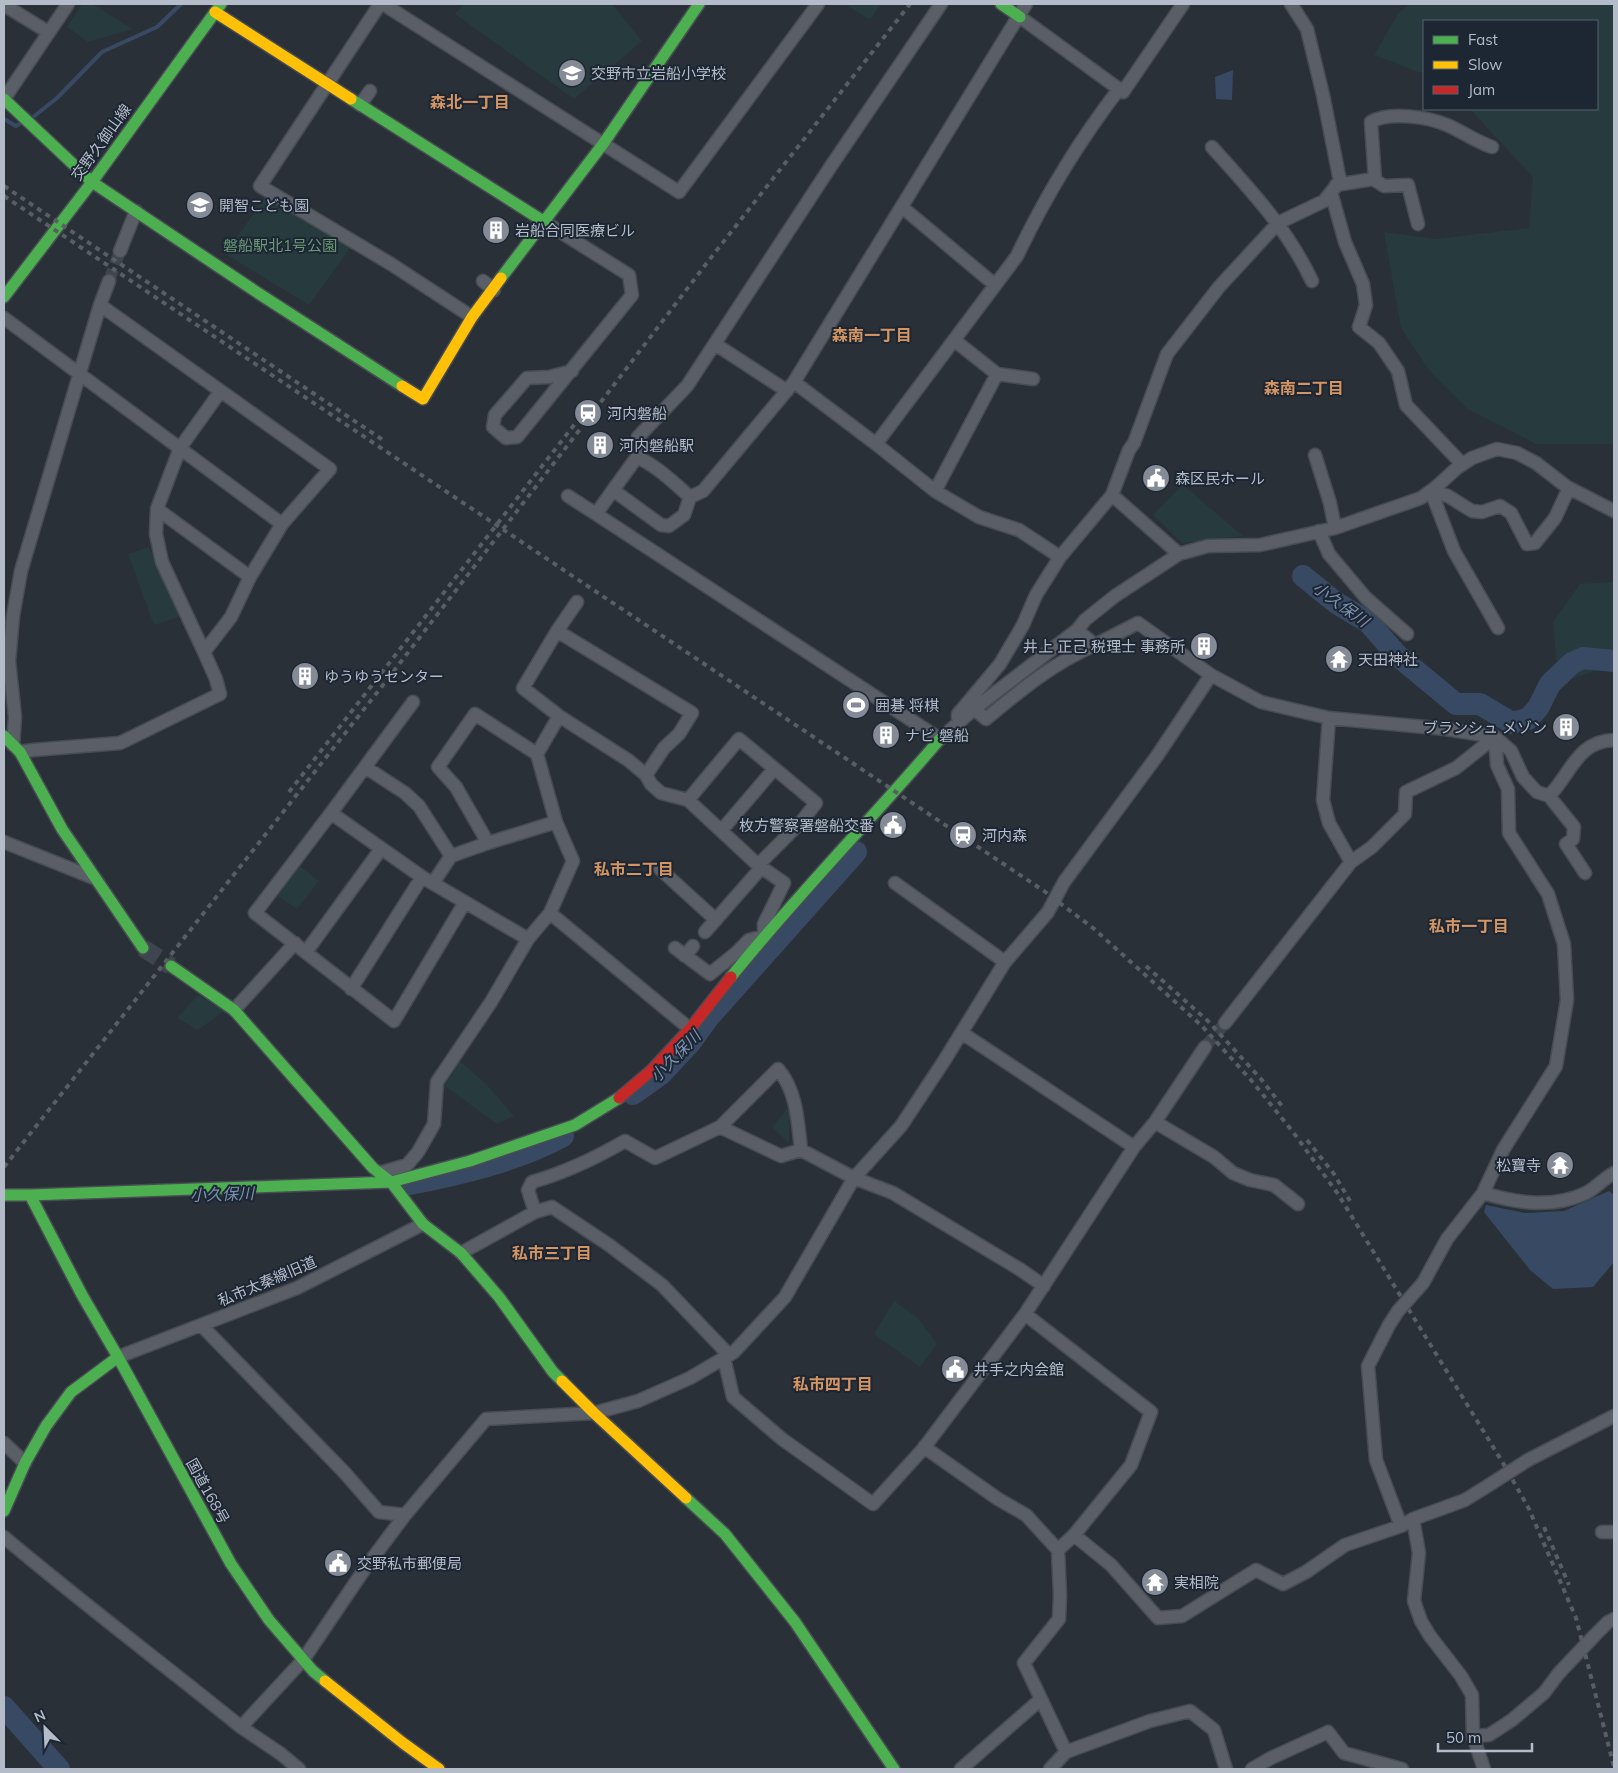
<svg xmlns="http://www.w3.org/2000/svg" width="1618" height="1773" viewBox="0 0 1618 1773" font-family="Mulish,'Noto Sans JP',sans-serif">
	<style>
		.green { fill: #273a3e }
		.water { fill: #384963 }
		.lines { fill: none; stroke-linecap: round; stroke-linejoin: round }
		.stream { stroke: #384963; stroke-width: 4 }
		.river { stroke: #384963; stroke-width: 22 }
		.street-tunnel { stroke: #3f454e; stroke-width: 12; stroke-dasharray: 12 6; stroke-linecap: butt }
		.secondary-tunnel { stroke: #3f454e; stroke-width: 18; stroke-dasharray: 18 9; stroke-linecap: butt }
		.street-casing { stroke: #484c53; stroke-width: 15 }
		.fast-casing { stroke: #484c53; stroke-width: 14 }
		.slow-casing { stroke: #484c53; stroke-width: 14 }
		.jam-casing { stroke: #484c53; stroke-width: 14 }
		.street { stroke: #5a5e66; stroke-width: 12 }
		.fast { stroke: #4caf50; stroke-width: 11 }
		.slow { stroke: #ffc107; stroke-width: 11 }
		.jam { stroke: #c62828; stroke-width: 11 }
		.rail { stroke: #595d64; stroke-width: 4; stroke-dasharray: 5 5; stroke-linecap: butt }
		.street-bridge-casing { stroke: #484c53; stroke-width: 15; stroke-linecap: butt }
		.street-bridge { stroke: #5a5e66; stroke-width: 12 }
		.labels { text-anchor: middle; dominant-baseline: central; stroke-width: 4; stroke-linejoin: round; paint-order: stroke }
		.poi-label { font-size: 15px; fill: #b4bcc9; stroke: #1d2633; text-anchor: start }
		.street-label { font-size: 15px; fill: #b4bcc9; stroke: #1d2633 }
		.park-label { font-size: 15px; fill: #6b9a76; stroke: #1d2633 }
		.neighbourhood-label { font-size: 16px; font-weight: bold; fill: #d59563; stroke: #1d2633 }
		.water-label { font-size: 16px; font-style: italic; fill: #7c92b1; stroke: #1d2633 }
	</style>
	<rect width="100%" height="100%" fill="#2a3038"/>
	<path class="green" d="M 82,4 L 92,4 L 133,29 L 88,42 L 67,27 Z
		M 464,4 L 612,4 L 642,41 L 574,99 L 455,14 Z
		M 845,4 L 881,4 L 870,20 Z
		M 1409,4 L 1614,4 L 1614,444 L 1536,444 L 1468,409 L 1429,370 L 1401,328 L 1384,232 L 1436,239 L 1529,228 L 1533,177 L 1470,109 L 1597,109 L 1597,21 L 1424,21 L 1424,74 L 1374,55 L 1398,14 Z
		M 266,196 L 350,248 L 309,305 L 225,254 Z
		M 1183,485 L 1243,536 L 1182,543 L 1153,515 Z
		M 149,547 L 179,617 L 154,625 L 128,554 Z
		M 1614,582 L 1614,670 L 1601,669 L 1559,683 L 1553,622 L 1580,584 Z
		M 300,866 L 319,881 L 297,909 L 278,896 Z
		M 198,995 L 224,1011 L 198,1030 L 177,1018 Z
		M 460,1061 L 487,1085 L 514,1116 L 497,1124 L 445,1086 Z
		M 789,1107 L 789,1143 L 772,1127 Z
		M 894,1301 L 918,1318 L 937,1344 L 920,1367 L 874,1334 Z"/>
	<path class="water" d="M 1233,70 L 1232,100 L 1216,99 L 1215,77 Z
		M 1609,1191 L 1614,1195 L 1614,1262 L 1593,1287 L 1553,1289 L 1530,1270 L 1484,1212 L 1486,1205 L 1525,1213 L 1564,1211 Z"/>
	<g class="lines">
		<path class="stream" d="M 32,118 L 57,98 L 102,52 L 157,27 L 181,4
			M 4,119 L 16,126 L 21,123"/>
		<path class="river" d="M 1303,576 L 1335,602 L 1368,622 L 1398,656 L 1456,704 L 1480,704 L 1512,723 L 1528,719 L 1538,708 L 1550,684 L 1572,663 L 1583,658 L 1614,661
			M 633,1094 L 661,1074 L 690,1043 L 708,1018 L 856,852
			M 410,1184 C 461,1174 517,1161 563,1136
			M 4,1707 L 59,1769"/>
		<path class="street-tunnel" d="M 109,281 L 120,251
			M 1205,1047 L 1225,1023"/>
		<path class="secondary-tunnel" d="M 143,948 L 171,966"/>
		<g class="street-casing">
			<path id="street" d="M 380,4 L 260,186 L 391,264 L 472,317
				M 383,4 L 679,192 L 818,4
				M 4,5 L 48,32
				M 1020,17 L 1123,92 L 1183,4
				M 4,99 L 68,4
				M 360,105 L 370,91
				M 1212,147 C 1251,191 1287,228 1312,281
				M 1375,180 L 1371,122 C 1389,111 1428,117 1447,125 C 1463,132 1475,141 1492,147
				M 1336,185 L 1373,179 L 1384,186 L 1408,185 L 1418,224
				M 1331,192 L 1345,242 L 1363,284 L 1366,305 L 1359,327 L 1379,343 L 1398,371 L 1406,405 L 1462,464
				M 902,207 L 995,285
				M 543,221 L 629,275 L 632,295 L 517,437 L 506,438 L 493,427 L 495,415 L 527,378 L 549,377 L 572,371
				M 120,251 L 136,211
				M 483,281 L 494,290
				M 100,305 L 330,469 L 282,524 L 250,577 L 231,617 L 204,652 L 162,562 L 156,534 L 157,509 L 180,448 L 220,392
				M 4,318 L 282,524
				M 954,340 L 997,374 L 1033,379
				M 715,344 L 787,391
				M 794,382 L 876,444 L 935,491 L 979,517 L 1019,530 L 1060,557
				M 876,444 L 1017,256 C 1045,197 1079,141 1119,89
				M 1315,455 L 1330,503 L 1335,528
				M 637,457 L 638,437 L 687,386 L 831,166 L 941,4
				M 613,490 L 596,514 L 940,739 L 974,709 L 1077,630 L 1085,620 L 1115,596 L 1179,554 L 1208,546 L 1260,545 L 1335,528 L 1421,498 L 1436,487 L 1457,468 L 1472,458 L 1497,449 L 1517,453 L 1536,463 L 1567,487 L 1614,511
				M 935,491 L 997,374
				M 1431,491 L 1448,496 L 1472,511 L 1482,512 L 1500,506 L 1511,513 L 1527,544 L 1535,543 L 1555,518 L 1569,488
				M 1431,491 L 1454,551 L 1498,628
				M 1112,495 L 1179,554
				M 568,496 L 596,514
				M 690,497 C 673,482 658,467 637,457 L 613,490 L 661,525 L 669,526 L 684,515 L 690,497 L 703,491 L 794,382 L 1026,4
				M 157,509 L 250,577
				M 1319,531 L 1329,554 L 1366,598 L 1407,634
				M 577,602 L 557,631 L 523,688 L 559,716 L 628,760 L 646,775 L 651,784 L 661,793 L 688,800 L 758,865 L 784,883 L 764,924 L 764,936 L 749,940 L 736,953 L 710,974 L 675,948
				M 557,631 L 692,713 L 679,734 L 664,748 L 646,775
				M 1211,675 L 1261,702 L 1329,718 L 1446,729 L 1495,737 L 1511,751 L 1523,777 L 1537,792 L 1549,796 C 1571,774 1577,741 1614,740
				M 974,709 L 986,719 C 1022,689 1052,664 1095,645
				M 958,718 L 958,714 L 1000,664 L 1023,625 L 1036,595 L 1060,557 L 1112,495 L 1129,450 L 1134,443 L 1167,354 L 1219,287 L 1278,223 L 1324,201 L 1340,181 L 1323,95 L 1307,29 L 1291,4
				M 13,745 L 15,717 L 9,661 L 13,616 L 21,571 L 100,305 L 109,281
				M 20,752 L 33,750 L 120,743 L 220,694 L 216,679 L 204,652
				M 537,754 L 475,714 L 438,767 L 456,787 L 488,843 L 556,822
				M 365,767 L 405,793 L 419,806 L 451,856
				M 1549,796 L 1574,827 L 1573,839 L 1566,844 L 1585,873
				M 688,800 L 739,739 L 816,803 L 802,821 L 758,865
				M 331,813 L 413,702
				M 721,831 L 774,769
				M 4,842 L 94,878
				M 1351,862 L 1372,847 L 1405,814 L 1406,792 L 1456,768 L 1495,737
				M 660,869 L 716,920
				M 433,883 L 451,856 L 488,843
				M 895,883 L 1005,962
				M 465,902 L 394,1021 L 255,913 L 331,813 L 422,877 L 528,939 L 550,913 L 573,861 L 556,822 L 537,754 L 559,716
				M 550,913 L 690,1029
				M 705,932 L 761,868
				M 306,952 L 381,849
				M 685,956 L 693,946
				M 351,989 L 422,877
				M 234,1010 L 295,943
				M 1225,1023 L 1351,862 L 1329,823 L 1323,800 L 1329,718
				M 962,1033 L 1134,1147
				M 1155,1122 L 1214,1157 L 1233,1173 L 1250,1180 L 1274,1185 L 1298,1204
				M 720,1127 L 781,1156 L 801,1150 L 854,1178 L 893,1193 L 1021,1270 L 1044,1286
				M 379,1173 L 407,1165 L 418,1152 L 434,1124 L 437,1082 L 491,1002 L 528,939
				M 1483,1193 C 1517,1203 1552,1209 1586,1193 C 1596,1188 1604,1178 1614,1173
				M 535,1212 L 528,1190 L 532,1182 C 567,1172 594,1159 625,1141 L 655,1158 L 720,1127 L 778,1069 C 797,1091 798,1123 801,1150
				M 461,1253 L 535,1212 L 552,1207 L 609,1245 L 662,1285 L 729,1355
				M 1423,1283 L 1447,1239 L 1483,1193 L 1503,1150 L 1556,1066 L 1567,1000 L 1564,944 L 1548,894 L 1509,833 L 1508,789 L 1497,765 L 1495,737
				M 1398,1311 L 1389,1325 L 1368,1366 L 1376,1460 L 1401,1526
				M 1025,1314 L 1151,1412 L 1131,1465 L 1074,1535 L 1058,1550 L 1060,1595 L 1059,1619 L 1024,1663 L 1066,1752
				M 201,1325 L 344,1472 L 379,1512 L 405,1515
				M 118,1357 L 297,1288 L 423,1224
				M 724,1358 L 733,1397 L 782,1439 L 873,1504 L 923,1449 L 1025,1314 L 1134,1147 L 1155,1122 L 1205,1047
				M 4,1443 L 25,1463
				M 924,1447 L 998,1499 L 1026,1515 L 1058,1550
				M 1528,1460 L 1614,1416
				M 1413,1519 L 1419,1553 L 1414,1601 L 1421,1621 L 1430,1636 L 1461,1676 L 1472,1695 L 1473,1736 L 1484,1769
				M 1602,1532 L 1614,1532
				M 1074,1535 L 1111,1565 L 1158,1618 L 1182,1616 L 1256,1570 L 1283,1584 L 1306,1572 L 1345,1545 L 1401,1526 L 1413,1519 L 1465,1500 L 1489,1485
				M 4,1537 C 81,1602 162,1663 241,1727 L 303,1660 L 366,1567 L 405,1515 L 486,1419 L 594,1413 L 638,1401 L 690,1378 L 734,1352 L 785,1297 L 854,1178 L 901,1126 L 944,1061 L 1005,962 L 1048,912 L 1064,882 L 1157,756 L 1211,675 L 1138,623 L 1095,645 L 1077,630
				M 241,1727 L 281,1754 L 299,1769
				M 1473,1736 L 1489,1735 L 1512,1720 L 1544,1693 L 1559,1673 L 1595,1635 L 1608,1622 L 1614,1619
				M 961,1769 L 1041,1699
				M 1050,1769 L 1066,1752 L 1150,1721 L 1190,1711 L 1214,1730 L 1226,1769
				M 1252,1769 L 1271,1758 L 1328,1732 L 1344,1753 L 1402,1769"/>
		</g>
		<g class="fast-casing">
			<path id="fast" d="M 1001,4 L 1020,17
				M 4,99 L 92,182 L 255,291 L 402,386
				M 351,99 L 543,221
				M 501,278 L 603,144 L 699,4
				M 4,297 L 92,182 L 221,4
				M 4,736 L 20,752 L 62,829 L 143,948
				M 171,966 L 234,1010 L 373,1168 L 391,1182 L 423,1224 L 461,1253 L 499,1297 L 553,1372 L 562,1381
				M 731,977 C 797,895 872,819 940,739
				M 4,1195 L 30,1195 L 82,1295 L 118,1357 L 231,1564 L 269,1620 L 313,1671 L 325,1681
				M 30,1195 L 391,1182 L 470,1161 L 575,1125 L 619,1098
				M 686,1498 L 725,1534 L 795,1622 L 894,1769
				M 4,1511 L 25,1463 L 46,1426 L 71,1392 L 118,1357"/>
		</g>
		<g class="slow-casing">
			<path id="slow" d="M 215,12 L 351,99
				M 402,386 L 423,399 L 472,317 L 501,278
				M 562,1381 L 594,1413 L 686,1498
				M 325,1681 L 403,1743 L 439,1769"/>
		</g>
		<g class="jam-casing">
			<path id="jam" d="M 619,1098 L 652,1070 L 690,1029 L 731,977"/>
		</g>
		<use href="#street" class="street"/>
		<use href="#fast" class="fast"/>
		<use href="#slow" class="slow"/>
		<use href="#jam" class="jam"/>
		<path class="rail" d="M 4,186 L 383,440
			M 4,196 L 1044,891 L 1093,928 L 1202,1026 L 1251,1080 L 1293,1132 L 1338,1194 L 1506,1468 L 1529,1509 L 1576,1618 L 1614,1767
			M 289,792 L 588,407
			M 1146,966 L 1208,1021 L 1261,1079 L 1282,1106
			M 1307,1140 L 1334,1174 L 1350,1201
			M 4,1167 L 383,685 L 591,415 L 706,264 L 910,4
			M 1544,1527 L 1569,1585"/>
		<g class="street-bridge-casing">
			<path id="street-bridge" d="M 1398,1311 L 1423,1283
				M 1489,1485 L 1528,1460"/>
		</g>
		<use href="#street-bridge" class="street-bridge"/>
	</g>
	<defs>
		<g id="school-disc" transform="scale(1.4375)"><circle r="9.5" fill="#848b96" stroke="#1d2633"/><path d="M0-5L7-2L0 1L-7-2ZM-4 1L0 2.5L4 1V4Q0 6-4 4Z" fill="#fff"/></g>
		<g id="building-disc" transform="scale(1.4375)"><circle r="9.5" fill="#848b96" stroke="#1d2633"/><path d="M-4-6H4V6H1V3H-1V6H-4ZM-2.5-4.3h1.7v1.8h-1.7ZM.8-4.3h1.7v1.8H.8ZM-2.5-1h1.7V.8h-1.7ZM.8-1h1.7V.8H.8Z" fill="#fff"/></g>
		<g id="station-disc" transform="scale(1.4375)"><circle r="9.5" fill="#848b96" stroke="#1d2633"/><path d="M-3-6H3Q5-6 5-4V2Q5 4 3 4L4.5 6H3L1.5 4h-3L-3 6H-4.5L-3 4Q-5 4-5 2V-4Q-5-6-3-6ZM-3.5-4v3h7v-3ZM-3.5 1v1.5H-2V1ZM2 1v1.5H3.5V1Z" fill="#fff"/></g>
		<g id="civic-disc" transform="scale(1.4375)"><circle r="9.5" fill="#848b96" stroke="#1d2633"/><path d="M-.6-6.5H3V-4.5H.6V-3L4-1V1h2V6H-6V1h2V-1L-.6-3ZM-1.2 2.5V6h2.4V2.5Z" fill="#fff"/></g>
		<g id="temple-disc" transform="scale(1.4375)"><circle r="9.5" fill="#848b96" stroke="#1d2633"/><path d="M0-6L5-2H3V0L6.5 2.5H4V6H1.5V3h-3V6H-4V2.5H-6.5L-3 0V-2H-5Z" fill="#fff"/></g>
		<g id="stadium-disc" transform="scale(1.4375)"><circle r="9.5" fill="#848b96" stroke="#1d2633"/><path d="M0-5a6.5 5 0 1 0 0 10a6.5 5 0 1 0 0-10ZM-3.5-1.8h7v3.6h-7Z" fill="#fff"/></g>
	</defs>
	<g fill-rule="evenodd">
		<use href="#school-disc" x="572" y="73"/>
		<use href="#school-disc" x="200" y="205"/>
		<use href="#building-disc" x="496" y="230"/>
		<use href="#station-disc" x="588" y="413"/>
		<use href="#building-disc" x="600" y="445"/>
		<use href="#civic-disc" x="1156" y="478"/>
		<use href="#building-disc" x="1204" y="646"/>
		<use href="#temple-disc" x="1339" y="659"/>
		<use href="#building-disc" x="305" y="676"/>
		<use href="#stadium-disc" x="856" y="705"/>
		<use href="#building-disc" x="1566" y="727"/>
		<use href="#building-disc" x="886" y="735"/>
		<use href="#civic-disc" x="893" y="825"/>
		<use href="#station-disc" x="963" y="835"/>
		<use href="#temple-disc" x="1560" y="1165"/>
		<use href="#civic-disc" x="955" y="1369"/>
		<use href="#civic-disc" x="338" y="1563"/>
		<use href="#temple-disc" x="1155" y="1582"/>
	</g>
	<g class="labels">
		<g class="poi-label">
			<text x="591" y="73">交野市立岩船小学校</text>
			<text x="219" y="205">開智こども園</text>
			<text x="515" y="230">岩船合同医療ビル</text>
			<text x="607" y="413">河内磐船</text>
			<text x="619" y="445">河内磐船駅</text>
			<text x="1175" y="478">森区民ホール</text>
			<text x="1185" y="646" text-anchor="end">井上 正己 税理士 事務所</text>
			<text x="1358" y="659">天田神社</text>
			<text x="324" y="676">ゆうゆうセンター</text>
			<text x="875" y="705">囲碁 将棋</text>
			<text x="1547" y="727" text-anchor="end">ブランシュ メゾン</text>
			<text x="905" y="735">ナビ 磐船</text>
			<text x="874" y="825" text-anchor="end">枚方警察署磐船交番</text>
			<text x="982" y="835">河内森</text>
			<text x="1541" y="1165" text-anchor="end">松寶寺</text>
			<text x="974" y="1369">井手之内会館</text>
			<text x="357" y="1563">交野私市郵便局</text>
			<text x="1174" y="1582">実相院</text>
		</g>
		<g class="street-label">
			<text transform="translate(101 142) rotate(-54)">交野久御山線</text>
			<text transform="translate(267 1281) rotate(-23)">私市太秦線旧道</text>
			<text transform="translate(208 1491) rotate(61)">国道168号</text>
		</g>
		<g class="park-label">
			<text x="280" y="245">磐船駅北1号公園</text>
		</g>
		<g class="neighbourhood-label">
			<text x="470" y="102">森北一丁目</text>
			<text x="872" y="335">森南一丁目</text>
			<text x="1304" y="388">森南二丁目</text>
			<text x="634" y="869">私市二丁目</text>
			<text x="1469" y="926">私市一丁目</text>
			<text x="552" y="1253">私市三丁目</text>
			<text x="833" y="1384">私市四丁目</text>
		</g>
		<g class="water-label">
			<text transform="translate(1341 604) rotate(36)">小久保川</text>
			<text transform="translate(675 1056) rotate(-46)">小久保川</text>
			<text transform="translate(222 1194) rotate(-2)">小久保川</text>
		</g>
	</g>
	<rect width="1618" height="1773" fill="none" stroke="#b4bcc9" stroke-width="10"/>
	<rect x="1423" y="20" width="175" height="90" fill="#1d2633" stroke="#59626f"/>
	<rect x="1433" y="36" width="25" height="8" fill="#4caf50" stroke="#59626f"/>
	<text x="1468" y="45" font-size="15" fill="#b4bcc9">Fast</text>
	<rect x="1433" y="61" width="25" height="8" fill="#ffc107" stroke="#59626f"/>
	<text x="1468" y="70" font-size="15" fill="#b4bcc9">Slow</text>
	<rect x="1433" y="86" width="25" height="8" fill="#c62828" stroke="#59626f"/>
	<text x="1468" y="95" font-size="15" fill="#b4bcc9">Jam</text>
	<g transform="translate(45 1728) rotate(336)" stroke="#1d2633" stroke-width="4" paint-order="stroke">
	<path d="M0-4L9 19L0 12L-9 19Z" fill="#b4bcc9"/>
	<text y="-8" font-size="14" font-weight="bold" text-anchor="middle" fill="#b4bcc9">N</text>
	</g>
	<path d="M1438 1743v8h94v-8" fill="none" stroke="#b4bcc9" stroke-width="2.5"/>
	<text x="1446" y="1743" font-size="15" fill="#b4bcc9" stroke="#1d2633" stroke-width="4" paint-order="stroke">50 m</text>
</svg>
